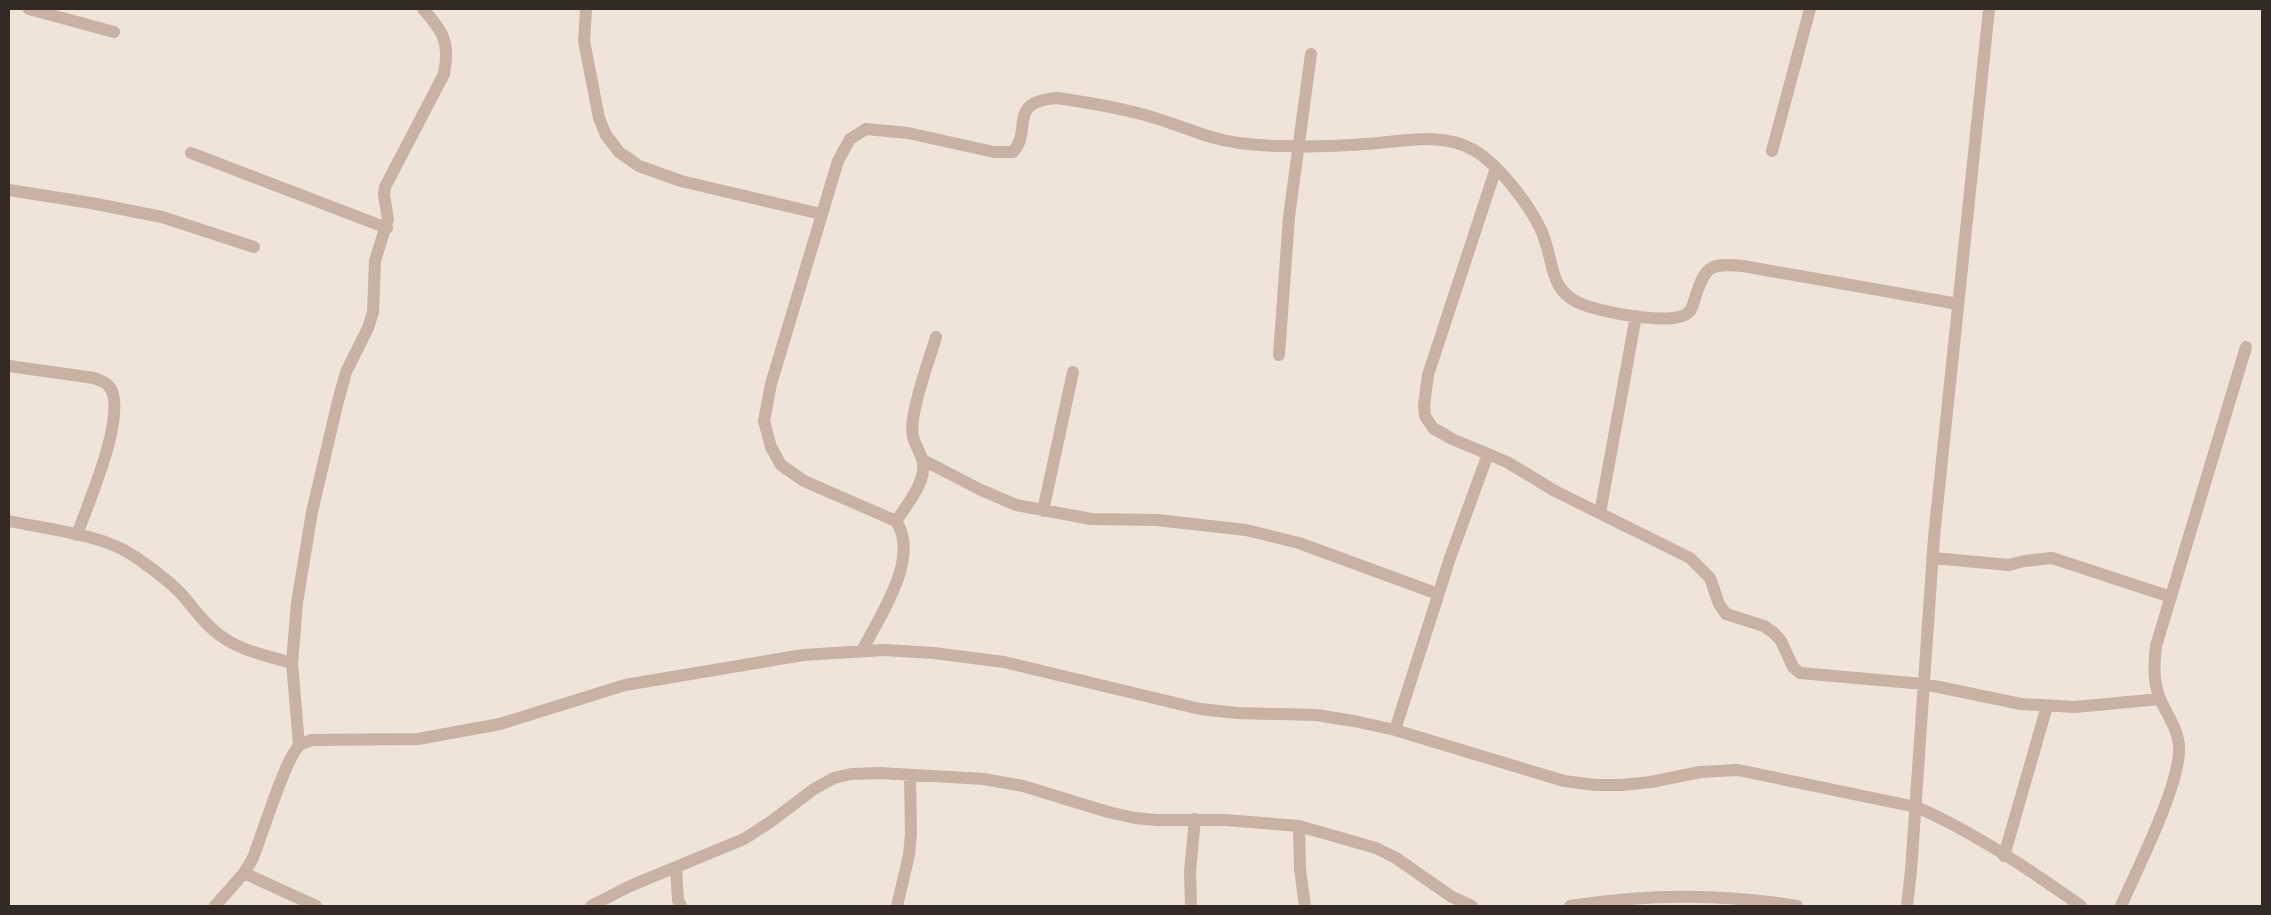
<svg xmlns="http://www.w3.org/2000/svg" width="2271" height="915" viewBox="0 0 2271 915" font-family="'Source Sans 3',sans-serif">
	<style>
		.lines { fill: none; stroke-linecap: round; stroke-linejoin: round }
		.minor { stroke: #c7b2a4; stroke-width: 12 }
	</style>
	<rect width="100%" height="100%" fill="#f0e3d7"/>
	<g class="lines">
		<path class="minor" d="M 29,9 L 114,32
			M 586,9 L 584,41 L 599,118 L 606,135 L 619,152 L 639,166 L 681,181 L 821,214
			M 1772,151 L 1810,9
			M 191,153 L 387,228
			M 1496,168 L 1428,375 L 1424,405 L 1425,416 L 1433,428 L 1452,439 L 1507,462 L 1555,491 L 1690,558 L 1710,578 L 1719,604 L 1726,614 L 1764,626 L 1774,633 L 1781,641 L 1793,667 L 1800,673 L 1924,684 L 2021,704 L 2075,707 L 2160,699
			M 9,190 L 91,203 L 162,217 L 254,247
			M 1279,355 L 1289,217 L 1311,54
			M 9,366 L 94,378 C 102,381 108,383 112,391 C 124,423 88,503 77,535
			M 923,460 L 981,490 L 1016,505 L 1091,519 L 1157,520 L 1246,530 L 1299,543 L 1438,594
			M 1043,511 L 1073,372
			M 1600,513 L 1636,316
			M 9,521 C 46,529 102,534 134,556 C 150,567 171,582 184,597 C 196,611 206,626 221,636 C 241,651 268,656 292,663
			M 896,521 C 906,506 929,479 922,459 C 916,442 910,440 913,419 C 917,392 928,364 936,337
			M 1933,558 L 2009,565 L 2024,561 L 2052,558 L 2171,597
			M 862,651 C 879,617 921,558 896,521 L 804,481 L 781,465 L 771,447 L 764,421 L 771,384 L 838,161 L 850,139 L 866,129 L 908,133 L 994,152 L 1013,152 C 1033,130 1006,102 1057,98 C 1085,102 1114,107 1141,114 C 1165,120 1188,130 1211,137 C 1235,144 1260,146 1284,146 C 1311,147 1339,146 1366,144 C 1402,142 1441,131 1474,150 C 1499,165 1527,202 1540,228 C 1556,259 1545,293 1587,306 C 1606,312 1677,328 1690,311 C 1693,307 1694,300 1696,295 C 1706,265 1711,263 1743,266 L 1958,304
			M 1395,730 L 1450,558 L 1488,454
			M 299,745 L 292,663 L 297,603 L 312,512 L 338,401 L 346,372 L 368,328 L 373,312 L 375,261 L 388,219 L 384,195 L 385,187 L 444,74 C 450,43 444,32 423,9
			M 1299,826 L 1300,869 L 1305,906
			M 2004,856 L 2047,706
			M 676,868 L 678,900 L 681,906
			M 244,873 L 316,906
			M 215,906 L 244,873 L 252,860 C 261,839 286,755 300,745 C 303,743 308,742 311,740 L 418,739 L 500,724 L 625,685 L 803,655 L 884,650 L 934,653 L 1004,662 L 1200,709 L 1237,713 L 1316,715 L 1354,721 L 1395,730 L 1564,781 L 1595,785 L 1622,785 L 1651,782 L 1700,772 L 1738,770 L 1916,807 C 1971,830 2032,871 2081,906
			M 591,906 L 630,886 L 744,839 L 769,823 L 814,789 L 834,778 L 851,774 L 880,773 L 984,779 L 1023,786 L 1108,812 L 1135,818 L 1157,820 L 1225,820 L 1299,826 L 1376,848 L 1396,858 L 1452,897 L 1472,906
			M 897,906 L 909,855 L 911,834 L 910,775
			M 1191,906 L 1190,871 L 1195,819
			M 1570,906 C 1646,894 1721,893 1797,906
			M 1907,906 L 1911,871 L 1934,537 L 1989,9
			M 2121,906 C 2137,869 2182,782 2179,745 C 2177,727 2167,715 2160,699 C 2153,682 2154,664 2156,646 L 2246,347"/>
	</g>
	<rect width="2271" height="915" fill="none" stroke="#332925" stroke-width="20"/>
</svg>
